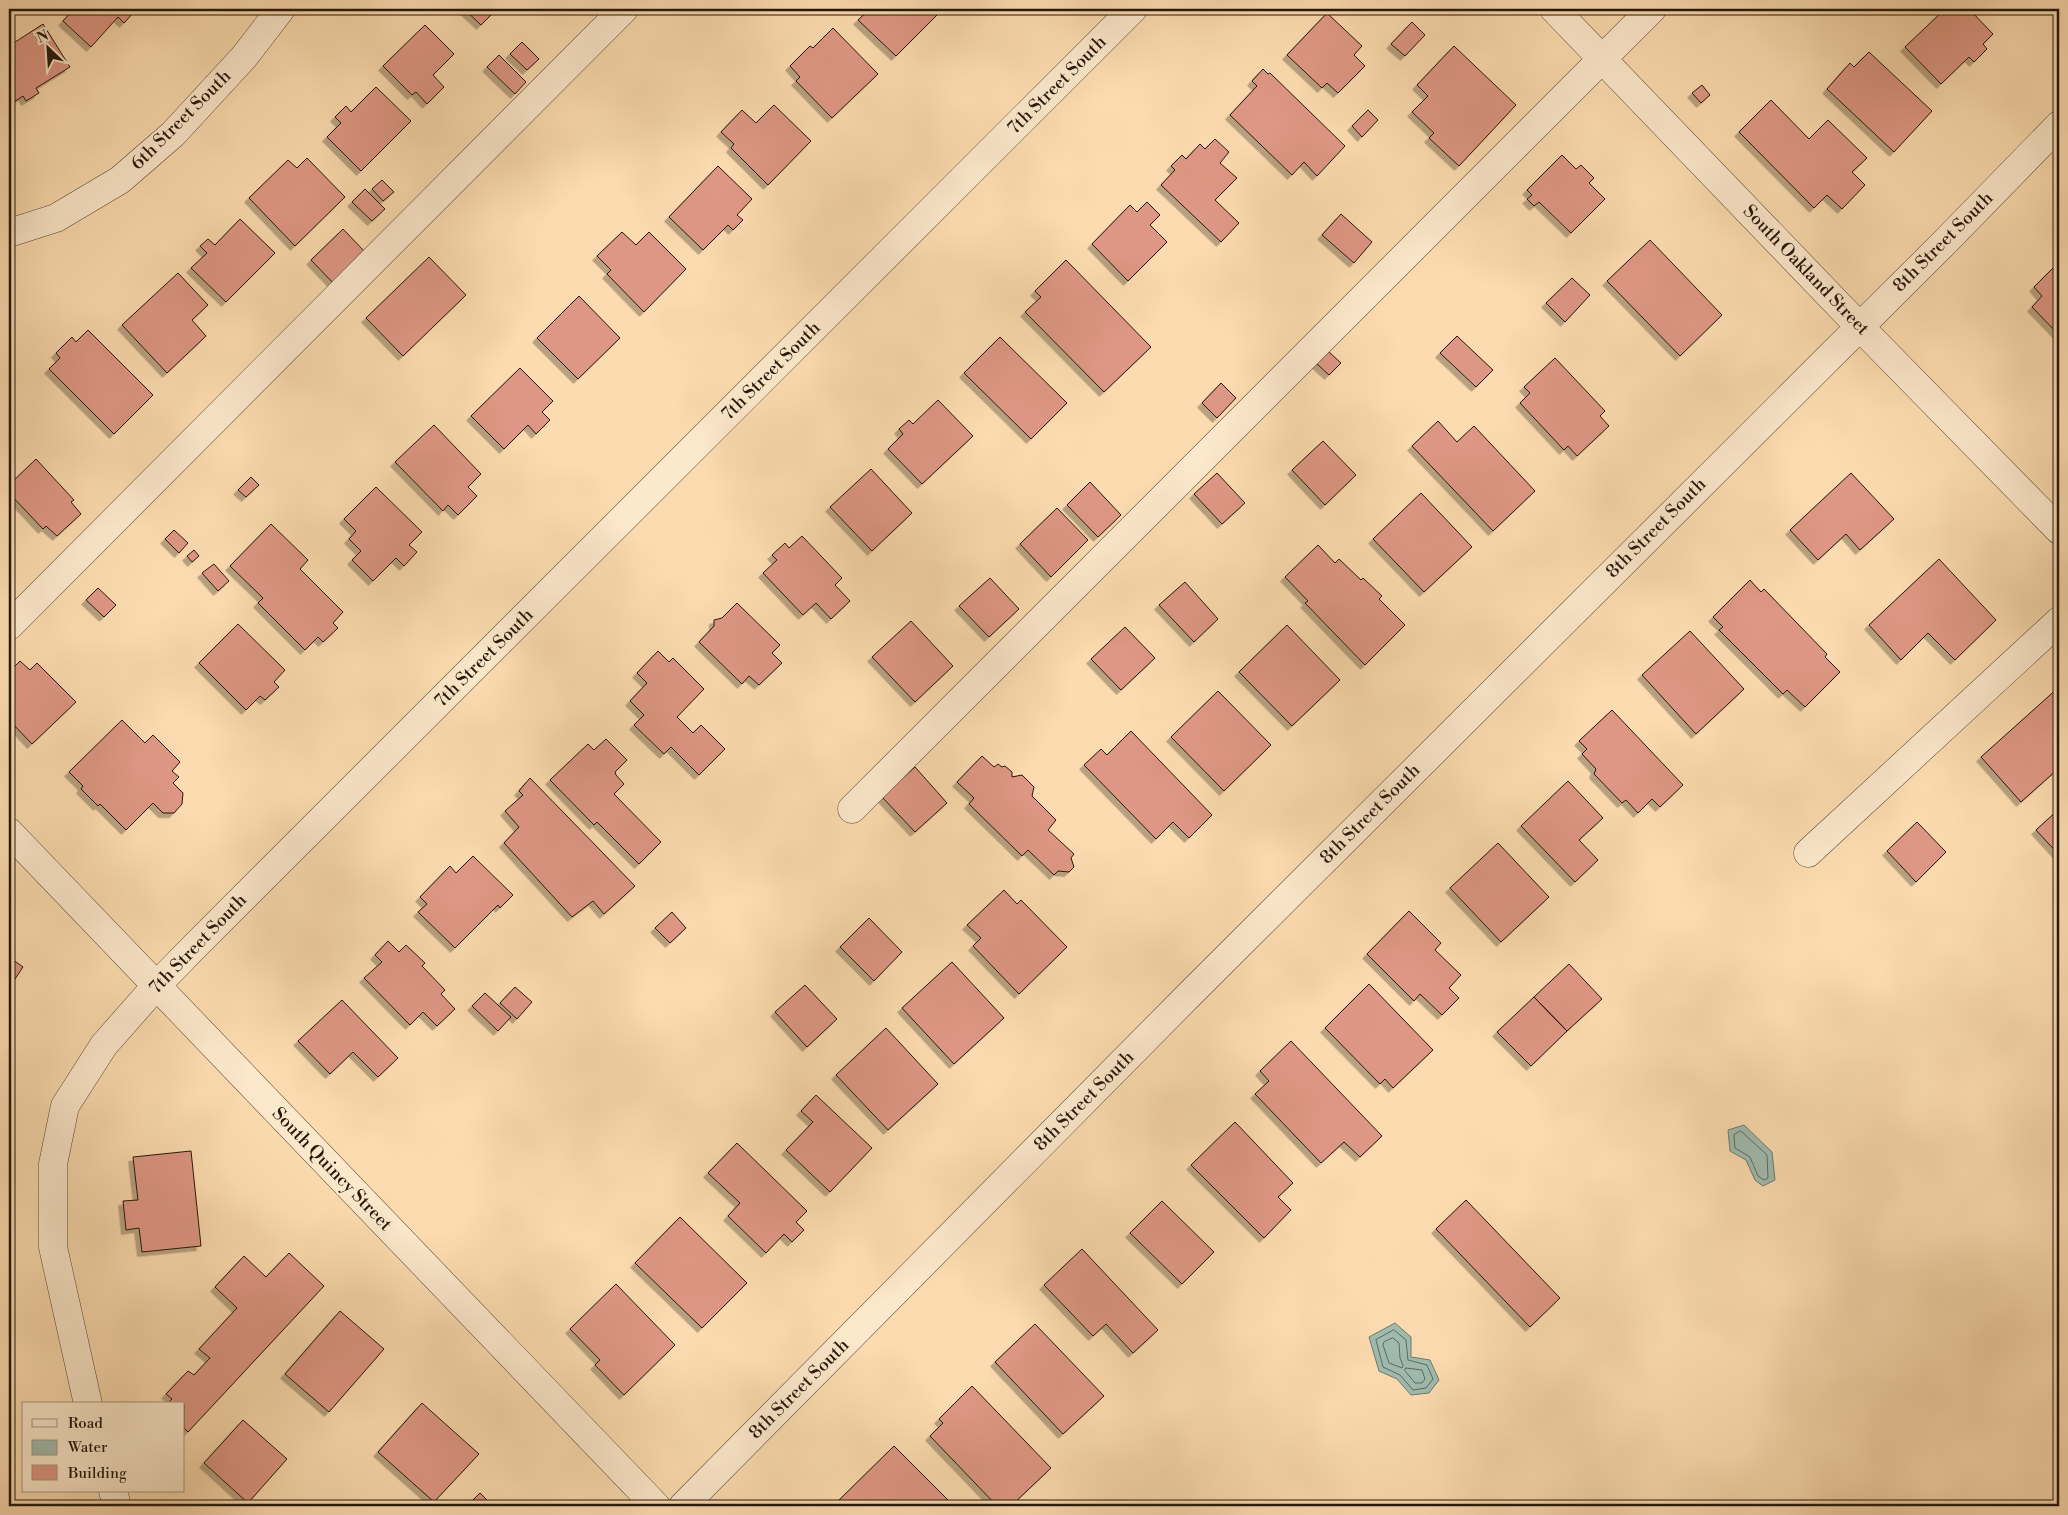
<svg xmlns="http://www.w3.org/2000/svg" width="2068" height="1515" viewBox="0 0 2068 1515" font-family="'Libre Bodoni',serif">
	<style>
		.water { fill: #9fbbaf; stroke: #6e796e }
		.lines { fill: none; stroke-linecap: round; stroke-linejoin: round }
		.shore { stroke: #62695e; stroke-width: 1 }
		.building { fill: #de9784; stroke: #24170c; filter: url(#shadow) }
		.minor-casing { stroke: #5a4835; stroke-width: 29 }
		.minor { stroke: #fce8cb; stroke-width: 28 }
		.labels { text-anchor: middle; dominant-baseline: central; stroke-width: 4.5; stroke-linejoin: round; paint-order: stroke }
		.street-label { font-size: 18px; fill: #24170c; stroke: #fce8cb }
	</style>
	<defs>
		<filter id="shadow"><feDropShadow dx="-4.5" dy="4.5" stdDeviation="0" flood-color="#0004"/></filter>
	</defs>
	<rect width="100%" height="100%" fill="#fbdbaf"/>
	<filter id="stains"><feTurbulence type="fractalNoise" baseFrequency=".004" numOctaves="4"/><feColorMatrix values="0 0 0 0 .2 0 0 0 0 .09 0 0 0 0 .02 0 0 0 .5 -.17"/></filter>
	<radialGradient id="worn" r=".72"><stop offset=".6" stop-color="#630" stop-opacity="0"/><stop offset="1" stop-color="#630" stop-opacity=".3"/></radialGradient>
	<path class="water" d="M 1744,1125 L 1772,1152 L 1775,1180 L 1763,1186 L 1755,1180 L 1746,1160 L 1730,1151 L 1728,1130 Z
		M 1395,1323 L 1411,1337 L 1411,1357 L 1430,1360 L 1439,1380 L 1429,1393 L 1411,1395 L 1397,1379 L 1379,1371 L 1369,1337 Z"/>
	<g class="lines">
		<path class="shore" d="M 1741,1131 L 1767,1155 L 1768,1178 L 1764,1180 L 1758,1176 L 1750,1157 L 1735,1148 L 1734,1135 Z
			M 1394,1330 L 1406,1340 L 1408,1360 L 1427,1365 L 1433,1379 L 1426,1388 L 1413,1390 L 1400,1375 L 1383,1367 L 1376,1340 Z
			M 1393,1338 L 1399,1343 L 1400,1358 L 1403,1365 L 1402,1368 L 1389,1363 L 1383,1345 L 1384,1342 Z
			M 1406,1368 L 1422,1370 L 1425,1379 L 1422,1383 L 1415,1383 L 1405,1371 Z"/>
	</g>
	<path class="building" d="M 74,9 L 130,9 L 134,12 L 124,23 L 118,17 L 91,47 L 63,21 Z
		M 464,9 L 497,9 L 481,25 Z
		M 870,9 L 939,9 L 941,11 L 896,56 L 858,20 Z
		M 1945,9 L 1969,9 L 1993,34 L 1983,44 L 1987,49 L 1974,62 L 1969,57 L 1941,84 L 1905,47 Z
		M 1327,13 L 1362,46 L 1354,55 L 1365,66 L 1338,93 L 1327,83 L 1322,88 L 1287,55 Z
		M 1412,22 L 1425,35 L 1405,56 L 1391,44 Z
		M 43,24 L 70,67 L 36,88 L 39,93 L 26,101 L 23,96 L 9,105 L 9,46 Z
		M 425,25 L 454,54 L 433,75 L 444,87 L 427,104 L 416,92 L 412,95 L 383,66 Z
		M 833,28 L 878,74 L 832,118 L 796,81 L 800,77 L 790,66 L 810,46 L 813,48 Z
		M 522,42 L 539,59 L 527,70 L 510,54 Z
		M 1454,46 L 1516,105 L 1459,166 L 1429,138 L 1434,133 L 1412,112 L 1428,96 L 1417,85 Z
		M 1869,52 L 1932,111 L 1894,152 L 1827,89 L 1850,63 L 1854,67 Z
		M 499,55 L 526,82 L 515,94 L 487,67 Z
		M 1263,69 L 1268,74 L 1270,73 L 1345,146 L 1317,176 L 1304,162 L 1292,175 L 1230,115 L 1257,86 L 1252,81 Z
		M 1702,85 L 1710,95 L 1701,103 L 1692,93 Z
		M 376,87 L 411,121 L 361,171 L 327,137 L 341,123 L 335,117 L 346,106 L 351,112 Z
		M 1771,100 L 1809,139 L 1828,120 L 1867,158 L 1852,172 L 1865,185 L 1842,209 L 1827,195 L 1814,208 L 1739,132 Z
		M 774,105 L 811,141 L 768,185 L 731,148 L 734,144 L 721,132 L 742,110 L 756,123 Z
		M 1368,110 L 1378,120 L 1362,137 L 1352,126 Z
		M 1215,139 L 1229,152 L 1220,163 L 1237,178 L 1215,200 L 1239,223 L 1221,242 L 1161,185 L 1175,170 L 1171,166 L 1182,155 L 1186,159 L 1200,144 L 1205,149 Z
		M 1562,155 L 1576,169 L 1581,165 L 1594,178 L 1589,183 L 1605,199 L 1571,233 L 1539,202 L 1534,206 L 1527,199 L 1532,195 L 1527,190 Z
		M 307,158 L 345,197 L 295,246 L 249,198 L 288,160 L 297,168 Z
		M 718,166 L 752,199 L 737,215 L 743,220 L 733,230 L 728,225 L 703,250 L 669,217 Z
		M 382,180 L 394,192 L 383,201 L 372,189 Z
		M 365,189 L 385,209 L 372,221 L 352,202 Z
		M 1147,202 L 1160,215 L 1150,225 L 1167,242 L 1128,281 L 1092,244 L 1130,205 L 1137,212 Z
		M 1341,214 L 1372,242 L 1354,263 L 1322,235 Z
		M 240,219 L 275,253 L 226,302 L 191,268 L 207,253 L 200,246 L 208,239 L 215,245 Z
		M 343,229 L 367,254 L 335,285 L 311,260 Z
		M 622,232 L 636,245 L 649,232 L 686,269 L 644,312 L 607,274 L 611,270 L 597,256 Z
		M 1650,240 L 1722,315 L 1680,356 L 1607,281 Z
		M 429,257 L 466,295 L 403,356 L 366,318 Z
		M 1066,260 L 1151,347 L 1104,392 L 1025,312 L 1041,297 L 1035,291 Z
		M 2056,265 L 2059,269 L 2059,335 L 2032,307 L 2042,296 L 2034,287 Z
		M 178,273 L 208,305 L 192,320 L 206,336 L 167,373 L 122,325 Z
		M 1572,278 L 1590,295 L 1565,322 L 1546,303 Z
		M 579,296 L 620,338 L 578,379 L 537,338 Z
		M 88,330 L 153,395 L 114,434 L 49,369 L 60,358 L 56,353 L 72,337 L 76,342 Z
		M 1457,336 L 1493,370 L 1476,387 L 1440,353 Z
		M 1000,337 L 1067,403 L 1031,439 L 964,373 Z
		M 1328,351 L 1341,363 L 1329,375 L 1316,363 Z
		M 1555,358 L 1605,411 L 1600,416 L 1609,426 L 1577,456 L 1568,446 L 1564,450 L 1520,403 L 1530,393 L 1524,387 Z
		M 520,368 L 553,401 L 542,412 L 550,420 L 536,434 L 528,425 L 504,449 L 471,416 Z
		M 1221,383 L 1236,398 L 1217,418 L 1202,403 Z
		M 938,400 L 973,436 L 922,484 L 888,449 L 903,434 L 899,429 L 909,420 L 913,424 Z
		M 1438,421 L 1457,442 L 1474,426 L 1535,491 L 1493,531 L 1412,446 Z
		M 434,425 L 481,474 L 468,487 L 477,496 L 458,515 L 448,505 L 443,511 L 395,462 Z
		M 1323,441 L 1356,475 L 1325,505 L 1292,470 Z
		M 36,459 L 74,500 L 71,502 L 81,514 L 57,536 L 46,526 L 43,529 L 9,493 L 9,485 Z
		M 871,469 L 912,513 L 872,551 L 830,507 Z
		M 1217,473 L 1245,503 L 1222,524 L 1194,494 Z
		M 1851,473 L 1894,519 L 1860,550 L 1846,534 L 1818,560 L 1790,530 Z
		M 251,477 L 259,485 L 246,497 L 238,490 Z
		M 1090,482 L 1121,515 L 1098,537 L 1067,505 Z
		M 376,487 L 422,532 L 409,545 L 417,552 L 404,566 L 396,558 L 373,581 L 352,560 L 361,551 L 349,539 L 356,531 L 344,519 Z
		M 1421,493 L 1472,547 L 1424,592 L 1373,539 Z
		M 1057,508 L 1088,540 L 1051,577 L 1020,544 Z
		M 271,524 L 308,560 L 300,569 L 343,612 L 333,623 L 338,628 L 323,642 L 318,637 L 305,650 L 258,603 L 263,598 L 230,566 Z
		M 174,530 L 188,543 L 179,553 L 165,539 Z
		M 802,536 L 842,578 L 835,585 L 850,601 L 831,619 L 816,603 L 803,615 L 763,573 L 777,560 L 772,555 L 785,543 L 789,548 Z
		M 1318,545 L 1335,563 L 1339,559 L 1361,580 L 1363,578 L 1382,596 L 1379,599 L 1405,625 L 1365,665 L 1305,603 L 1308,601 L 1285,577 Z
		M 194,550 L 199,556 L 192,562 L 187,556 Z
		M 1939,559 L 1996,620 L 1955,660 L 1928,633 L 1901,660 L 1869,625 Z
		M 214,564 L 229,581 L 218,591 L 202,573 Z
		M 990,578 L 1019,609 L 989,637 L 959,606 Z
		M 1750,580 L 1761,592 L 1764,589 L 1827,654 L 1825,657 L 1840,672 L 1805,707 L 1787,690 L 1783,694 L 1719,630 L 1723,627 L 1713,617 Z
		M 1185,582 L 1218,619 L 1194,642 L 1159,605 Z
		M 98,588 L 116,605 L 104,617 L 86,600 Z
		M 737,603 L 780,645 L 772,653 L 782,663 L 759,685 L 749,676 L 742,684 L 699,642 L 714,626 L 714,620 L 722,618 Z
		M 911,621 L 953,666 L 915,702 L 872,657 Z
		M 238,624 L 285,670 L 274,682 L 279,687 L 265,700 L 260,696 L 246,710 L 199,663 Z
		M 1287,625 L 1340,680 L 1292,726 L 1239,672 Z
		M 1125,627 L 1155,658 L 1121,690 L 1091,659 Z
		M 1690,631 L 1744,689 L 1696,734 L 1642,675 Z
		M 658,651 L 669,662 L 673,658 L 704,689 L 677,717 L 693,733 L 701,725 L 725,749 L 699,775 L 671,747 L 664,754 L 634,725 L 644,715 L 630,701 L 647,683 L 637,673 Z
		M 20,661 L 30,670 L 37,663 L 76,702 L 32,744 L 9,720 L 9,672 Z
		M 2059,687 L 2059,768 L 2021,802 L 1981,757 Z
		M 1218,691 L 1271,745 L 1224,791 L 1171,737 Z
		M 1612,710 L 1683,785 L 1660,807 L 1652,799 L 1638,813 L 1626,800 L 1622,803 L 1594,774 L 1596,769 L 1582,754 L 1587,749 L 1579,741 Z
		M 122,720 L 145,743 L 153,735 L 180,762 L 172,771 L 179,777 L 173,783 L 183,793 L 182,804 L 174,813 L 163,813 L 153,803 L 126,830 L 100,804 L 98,806 L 81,789 L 83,786 L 69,772 Z
		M 1131,731 L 1212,815 L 1189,838 L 1173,822 L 1156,839 L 1084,765 L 1101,749 L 1107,755 Z
		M 606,739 L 627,760 L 615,772 L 616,775 L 624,784 L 614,794 L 661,842 L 639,864 L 597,822 L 594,825 L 550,780 L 588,744 L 594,750 Z
		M 982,756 L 994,767 L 998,764 L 1002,767 L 1005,766 L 1012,772 L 1012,777 L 1022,775 L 1034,787 L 1032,796 L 1056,820 L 1048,830 L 1074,854 L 1071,858 L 1074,867 L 1069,872 L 1058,871 L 1054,875 L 1028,850 L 1022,856 L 969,804 L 974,798 L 957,782 Z
		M 915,767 L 947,803 L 915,832 L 882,797 Z
		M 530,778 L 635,886 L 604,914 L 593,901 L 572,917 L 504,843 L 519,827 L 505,811 L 523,795 L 519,791 Z
		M 1568,781 L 1603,818 L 1579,840 L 1598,860 L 1575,882 L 1521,826 Z
		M 2059,809 L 2059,855 L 2036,830 Z
		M 1917,822 L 1946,852 L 1916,882 L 1887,851 Z
		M 1498,843 L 1549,897 L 1501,942 L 1450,888 Z
		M 473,856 L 513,895 L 500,908 L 498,905 L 455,948 L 418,912 L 427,904 L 420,897 L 450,866 L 456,873 Z
		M 1004,890 L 1017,904 L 1021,900 L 1067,947 L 1019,994 L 973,946 L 981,938 L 967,925 Z
		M 1409,911 L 1441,943 L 1435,950 L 1461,975 L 1449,988 L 1459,998 L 1442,1015 L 1420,994 L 1414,1001 L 1367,954 Z
		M 672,912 L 686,928 L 670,943 L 655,928 Z
		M 869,918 L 902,952 L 874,981 L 840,947 Z
		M 388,941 L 399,952 L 406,945 L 425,963 L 422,966 L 445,990 L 441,994 L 455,1009 L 437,1026 L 423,1012 L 410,1025 L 364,978 L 382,962 L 375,955 Z
		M 9,957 L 23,967 L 9,988 Z
		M 952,962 L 1004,1018 L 954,1064 L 902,1008 Z
		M 1569,964 L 1602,999 L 1567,1031 L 1534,997 Z
		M 1369,984 L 1433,1050 L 1393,1088 L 1385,1079 L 1380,1084 L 1325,1028 Z
		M 805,985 L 837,1019 L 807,1047 L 775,1012 Z
		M 515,987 L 532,1002 L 517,1019 L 500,1003 Z
		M 485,993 L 511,1017 L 498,1031 L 472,1006 Z
		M 1534,997 L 1567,1031 L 1531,1066 L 1497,1032 Z
		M 342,1000 L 398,1058 L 378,1077 L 353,1052 L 330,1074 L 298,1041 Z
		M 886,1028 L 938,1084 L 888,1130 L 836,1075 Z
		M 1291,1041 L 1382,1136 L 1360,1157 L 1344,1142 L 1321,1163 L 1255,1094 L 1269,1081 L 1260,1071 Z
		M 816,1095 L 872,1148 L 830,1192 L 786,1150 L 813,1122 L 801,1111 Z
		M 1235,1122 L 1293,1183 L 1278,1197 L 1291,1210 L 1264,1238 L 1191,1165 Z
		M 737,1143 L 807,1211 L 796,1222 L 804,1230 L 792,1242 L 784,1234 L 766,1253 L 728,1216 L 740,1203 L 708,1173 Z
		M 191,1151 L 201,1246 L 142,1252 L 139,1228 L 126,1230 L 123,1201 L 138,1200 L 133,1157 Z
		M 1466,1200 L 1560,1298 L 1530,1327 L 1436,1229 Z
		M 1162,1201 L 1214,1252 L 1182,1284 L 1130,1233 Z
		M 680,1217 L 747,1283 L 702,1328 L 635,1263 Z
		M 1082,1249 L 1158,1330 L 1133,1353 L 1106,1324 L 1093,1336 L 1044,1285 Z
		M 289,1253 L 324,1286 L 188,1432 L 184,1428 L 184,1404 L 167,1404 L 172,1399 L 166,1394 L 188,1371 L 194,1375 L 210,1358 L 199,1349 L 237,1308 L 215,1287 L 244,1256 L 266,1277 Z
		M 616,1284 L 675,1345 L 624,1395 L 595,1365 L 600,1360 L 570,1329 Z
		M 340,1311 L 384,1349 L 329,1412 L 285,1374 Z
		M 1035,1324 L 1104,1396 L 1063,1434 L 995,1362 Z
		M 972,1386 L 1051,1468 L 1011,1506 L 997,1506 L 930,1436 L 943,1423 L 939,1419 Z
		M 422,1403 L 479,1454 L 434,1502 L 378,1452 Z
		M 243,1420 L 287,1459 L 248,1503 L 204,1463 Z
		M 894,1446 L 954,1506 L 833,1506 Z
		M 480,1493 L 493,1506 L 467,1506 Z"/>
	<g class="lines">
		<g class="minor-casing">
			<path id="minor" d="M 1554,9 L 1859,326 L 2059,530
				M 9,233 L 56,218 L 120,180 L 173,134 L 244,57 L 281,9
				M 9,626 L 624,9
				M 852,809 L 1652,9
				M 9,832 L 656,1506
				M 1808,853 L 2059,621
				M 88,1404 L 53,1247 L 53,1164 L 65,1106 L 104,1045 L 156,986 L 194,947 L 1133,9
				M 113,1491 L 117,1506
				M 683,1506 L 1192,992 L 1945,242 L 2059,125"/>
		</g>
		<use href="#minor" class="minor"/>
	</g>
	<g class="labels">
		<g class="street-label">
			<text transform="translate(1057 85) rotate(-45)">7th Street South</text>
			<text transform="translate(181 120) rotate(-45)">6th Street South</text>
			<text transform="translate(1943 242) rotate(-45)">8th Street South</text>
			<text transform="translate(1806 270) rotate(46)">South Oakland Street</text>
			<text transform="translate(771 371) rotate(-45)">7th Street South</text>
			<text transform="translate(1656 528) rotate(-45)">8th Street South</text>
			<text transform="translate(484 658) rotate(-45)">7th Street South</text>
			<text transform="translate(1370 814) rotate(-45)">8th Street South</text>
			<text transform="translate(198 944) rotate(-46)">7th Street South</text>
			<text transform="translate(1084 1101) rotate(-45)">8th Street South</text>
			<text transform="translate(332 1169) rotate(46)">South Quincy Street</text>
			<text transform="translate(799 1389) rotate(-45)">8th Street South</text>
		</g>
	</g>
	<rect width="2068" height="1515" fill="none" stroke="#fbdbaf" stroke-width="30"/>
	<rect x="10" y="10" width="2048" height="1495" fill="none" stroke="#24170c" stroke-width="2.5"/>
	<rect x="15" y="15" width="2038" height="1485" fill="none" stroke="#24170c"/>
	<rect x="22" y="1402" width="162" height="90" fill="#fce8cb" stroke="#a6947f"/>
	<rect x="32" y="1419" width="25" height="8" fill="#fce8cb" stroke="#a6947f"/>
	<text x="68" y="1428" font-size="15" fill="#24170c">Road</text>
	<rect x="32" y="1440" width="25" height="15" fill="#9fbbaf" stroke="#a6947f"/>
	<text x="68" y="1452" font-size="15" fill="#24170c">Water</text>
	<rect x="32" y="1465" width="25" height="15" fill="#de9784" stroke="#a6947f"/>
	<text x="68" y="1478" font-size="15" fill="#24170c">Building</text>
	<g transform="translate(48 48) rotate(335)" stroke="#fce8cb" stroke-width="4" paint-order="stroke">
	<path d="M0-4L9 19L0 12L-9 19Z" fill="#24170c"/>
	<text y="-8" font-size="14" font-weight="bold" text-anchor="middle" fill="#24170c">N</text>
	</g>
	<rect width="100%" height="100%" filter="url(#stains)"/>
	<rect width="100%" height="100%" fill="url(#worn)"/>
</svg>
